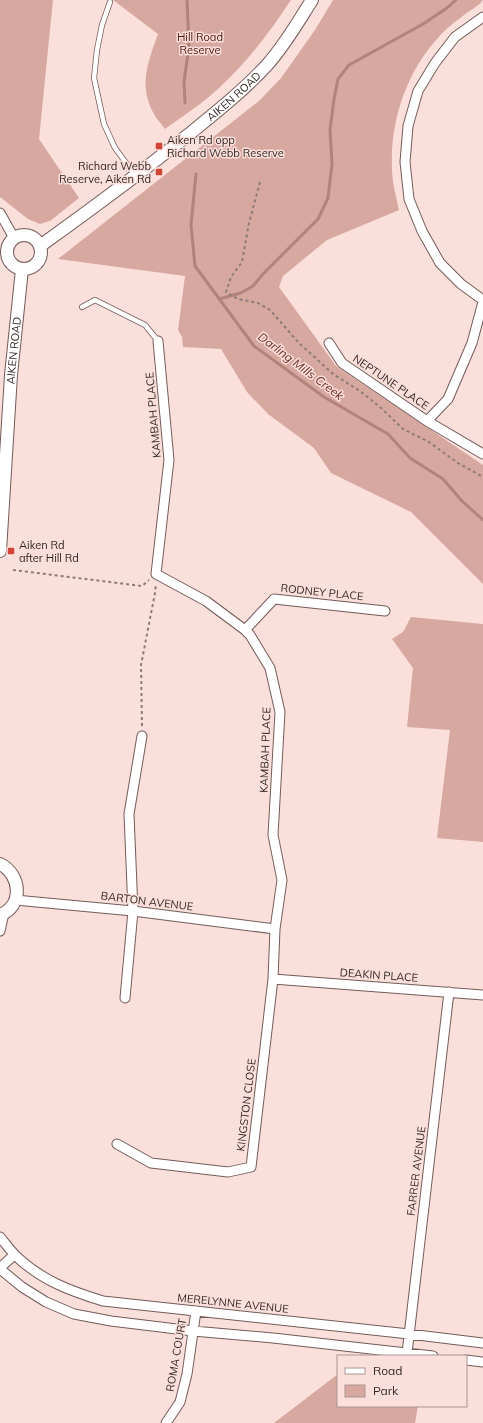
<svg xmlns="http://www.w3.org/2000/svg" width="483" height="1423" viewBox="0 0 483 1423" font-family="Mulish,sans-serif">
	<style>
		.green { fill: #d6a8a0 }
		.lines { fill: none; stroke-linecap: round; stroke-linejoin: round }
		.stream { stroke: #b2827b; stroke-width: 3 }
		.lane-casing { stroke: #735c58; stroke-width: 6 }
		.street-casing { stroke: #735c58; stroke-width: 11 }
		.secondary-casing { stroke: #735c58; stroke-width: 14 }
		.path { stroke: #8d7b78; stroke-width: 2; stroke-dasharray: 3 3; stroke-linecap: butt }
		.lane { stroke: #fff; stroke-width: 4.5 }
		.street { stroke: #fff; stroke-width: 9 }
		.secondary { stroke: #fff; stroke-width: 12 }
		.poi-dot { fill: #d14437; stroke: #fbdfdb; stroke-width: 1.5 }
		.labels { text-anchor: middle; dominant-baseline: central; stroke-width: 3; stroke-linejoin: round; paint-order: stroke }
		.park-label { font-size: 11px; fill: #4f130e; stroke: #fbdfdb }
		.street-label { font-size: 11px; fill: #312725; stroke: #fbdfdb }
		.poi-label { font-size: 11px; fill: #312725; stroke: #fbdfdb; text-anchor: start }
		.water-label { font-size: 12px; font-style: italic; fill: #682a23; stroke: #fbdfdb }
	</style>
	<rect width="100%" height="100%" fill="#fbdfdb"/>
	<path class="green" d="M 0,0 L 53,0 L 39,139 L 79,198 L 50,221 L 40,224 L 28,219 L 0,197 Z
		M 113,0 L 291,0 C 270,32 247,62 219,88 C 203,103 183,116 165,129 C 162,124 157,120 154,114 C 138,86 148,62 158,34 Z
		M 333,0 L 483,0 C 479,6 470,10 464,15 C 455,22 444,30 437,39 C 406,73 390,122 392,168 C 392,182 396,196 399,210 L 327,240 L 283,276 L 279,287 L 336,366 L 483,465 L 483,584 L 411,512 L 331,473 L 314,448 L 268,414 L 247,392 L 221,349 L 183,347 L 182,337 L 178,330 L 185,276 L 58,259 L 259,101 L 281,78 L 315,30 Z
		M 411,617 L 483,624 L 483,842 L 437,838 L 450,730 L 407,727 L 413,668 L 392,639 L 403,632 Z
		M 338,1374 L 338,1406 L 418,1406 L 415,1423 L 274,1423 Z"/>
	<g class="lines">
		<path class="stream" d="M 185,103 L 184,82 L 189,46 L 187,0
			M 196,174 L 191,225 L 195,266 L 254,346 L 324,397 L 388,434 L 410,458 L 443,479 L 462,501 L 483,520
			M 219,299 L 241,293 L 253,286 L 263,274 L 318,219 L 328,198 L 332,164 L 330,130 L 334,99 L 338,79 L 349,65 L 423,24 L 447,8 L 456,0"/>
		<g class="lane-casing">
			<path id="lane" d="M 110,2 L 102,25 L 97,50 L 94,78 L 104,124 L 115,148 L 135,175
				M 82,307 L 95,300 L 145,325 L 158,341"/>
		</g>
		<g class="street-casing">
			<path id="street" d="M 483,17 L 455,37 L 435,63 L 418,91 L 408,126 L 405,162 L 409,199 L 422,231 L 440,263 L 461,284 L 483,300
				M 0,213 L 14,238
				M 329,343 L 342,363 L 427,421 L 483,454
				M 427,421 L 448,399 L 472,343 L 483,302
				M 245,630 L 274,599 L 385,611
				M 15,900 L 133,911 L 275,929
				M 0,931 L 4,913
				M 273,979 L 483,995
				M 125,998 L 133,911 L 129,814 L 142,736
				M 117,1144 L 151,1163 L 228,1172 L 251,1167 L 273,979 L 275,929 L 282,880 L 273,835 L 280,712 L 270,668 L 250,635 L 245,630 L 206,601 L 156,574 L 169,460 L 158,341
				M 0,1237 C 5,1243 10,1250 16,1256 C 41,1280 70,1291 103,1301 L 409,1334 L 483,1343
				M 0,1268 L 14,1255
				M 0,1269 L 22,1287 L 46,1302 L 74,1314 L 111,1321 L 193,1331 L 273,1338 L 433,1356
				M 407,1353 L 449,992
				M 466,1360 L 483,1362
				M 166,1423 L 180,1402 L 187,1374 L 196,1311"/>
		</g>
		<g class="secondary-casing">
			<g id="secondary">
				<circle cx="24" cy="252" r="17"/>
				<path id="s1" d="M 40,246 C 90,210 139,174 188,135 C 215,113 243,91 267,65 C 285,45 298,22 312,0"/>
				<path id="s2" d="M 0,551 L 11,375 L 22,269"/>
				<path d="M 0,864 C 21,874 24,906 0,915"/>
			</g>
		</g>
		<path class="path" d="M 260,182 L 249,223 L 242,262 L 231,277 L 226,292 L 238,299 L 258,303 L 270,310 L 299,343 L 333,374 L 360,391 L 380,407 L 403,429 L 429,442 L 458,463 L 483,477
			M 13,570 L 142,586 L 149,580
			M 142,726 L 141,665 L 155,593 L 156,584"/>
		<use href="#lane" class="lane"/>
		<use href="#street" class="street"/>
		<use href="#secondary" class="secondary"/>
	</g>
	<g class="poi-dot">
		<rect x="155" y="142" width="8" height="8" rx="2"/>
		<rect x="155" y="168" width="8" height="8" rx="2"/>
		<rect x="7" y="547" width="8" height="8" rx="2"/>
	</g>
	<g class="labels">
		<g class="park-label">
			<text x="200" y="37">Hill Road<tspan x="200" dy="13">Reserve</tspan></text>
		</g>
		<g class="street-label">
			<text stroke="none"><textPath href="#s1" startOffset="245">AIKEN ROAD</textPath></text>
			<text stroke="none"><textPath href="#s2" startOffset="201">AIKEN ROAD</textPath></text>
			<text transform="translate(391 382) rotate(34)">NEPTUNE PLACE</text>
			<text transform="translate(153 415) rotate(-95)">KAMBAH PLACE</text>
			<text transform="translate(322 592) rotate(6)">RODNEY PLACE</text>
			<text transform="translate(265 750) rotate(-88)">KAMBAH PLACE</text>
			<text transform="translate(147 901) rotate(7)">BARTON AVENUE</text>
			<text transform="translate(379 975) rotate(4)">DEAKIN PLACE</text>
			<text transform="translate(246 1105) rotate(-83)">KINGSTON CLOSE</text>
			<text transform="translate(416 1171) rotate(-83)">FARRER AVENUE</text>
			<text transform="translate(233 1303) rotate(6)">MERELYNNE AVENUE</text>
			<text transform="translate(176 1355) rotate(-80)">ROMA COURT</text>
		</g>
		<g class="poi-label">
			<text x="167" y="140">Aiken Rd opp<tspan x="167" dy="13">Richard Webb Reserve</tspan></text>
			<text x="151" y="166" text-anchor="end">Richard Webb<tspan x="151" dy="13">Reserve, Aiken Rd</tspan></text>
			<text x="19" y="545">Aiken Rd<tspan x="19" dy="13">after Hill Rd</tspan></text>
		</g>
		<g class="water-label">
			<text transform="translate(301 366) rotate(37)">Darling Mills Creek</text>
		</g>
	</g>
	<rect x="337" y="1355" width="130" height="52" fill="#fbdfdb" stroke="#aa9592"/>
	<rect x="345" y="1368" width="20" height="6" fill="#ffffff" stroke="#aa9592"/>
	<text x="373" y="1375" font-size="12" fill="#312725">Road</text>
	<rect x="345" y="1385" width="20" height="12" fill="#d6a8a0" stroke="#aa9592"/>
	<text x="373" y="1395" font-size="12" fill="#312725">Park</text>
</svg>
